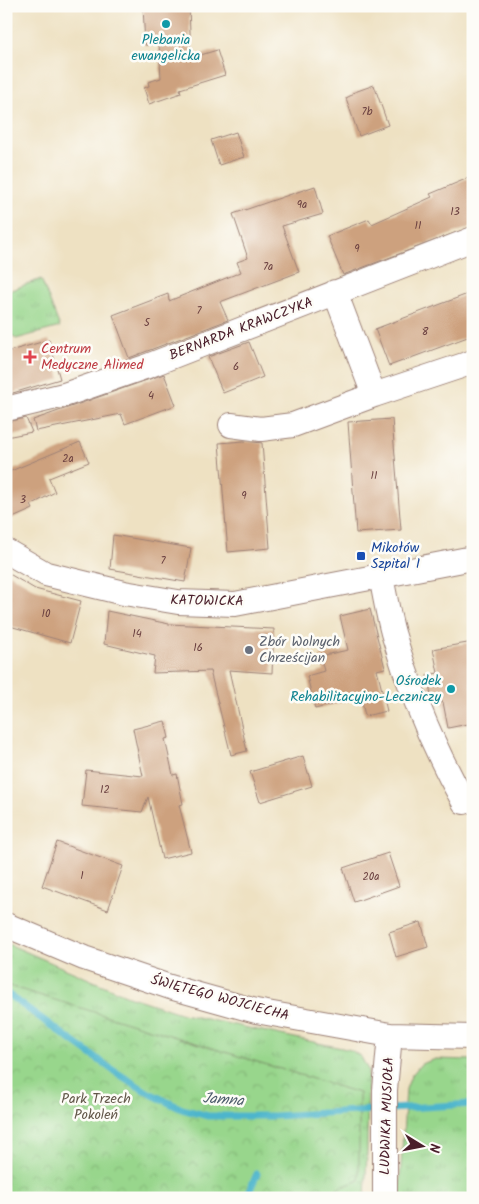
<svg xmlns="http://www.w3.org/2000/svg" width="479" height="1204" viewBox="0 0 479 1204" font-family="Kalam,sans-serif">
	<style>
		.grass { fill: url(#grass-tufts); stroke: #717a5c }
		.park { fill: url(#park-crowns); stroke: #717a5c }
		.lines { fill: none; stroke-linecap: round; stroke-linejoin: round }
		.stream { stroke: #4eb5cc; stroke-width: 7 }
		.building { fill: #cda17e }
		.minor-casing { stroke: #9c8076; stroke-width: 26 }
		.minor { stroke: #fff; stroke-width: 24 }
		.culture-dot { fill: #0f9aa8; stroke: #fdfcf7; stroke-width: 2 }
		.health-dot { fill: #e0444e; stroke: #fdfcf7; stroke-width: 2 }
		.transit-dot { fill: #1a4fb4; stroke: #fdfcf7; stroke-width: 2 }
		.worship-dot { fill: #6b7280; stroke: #fdfcf7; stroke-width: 2 }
		.labels { text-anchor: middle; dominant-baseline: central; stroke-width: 5; stroke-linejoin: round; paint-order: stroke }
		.number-label { font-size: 11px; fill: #6b4040 }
		.culture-label { font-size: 14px; fill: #0d838f; stroke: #fdfcf7 }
		.street-label { font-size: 14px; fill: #4a1f2b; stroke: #fdfcf7 }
		.health-label { font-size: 14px; fill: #be3a42; stroke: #fdfcf7; text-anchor: start }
		.transit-label { font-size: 14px; fill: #164399; stroke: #fdfcf7; text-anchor: start }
		.worship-label { font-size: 14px; fill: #5b616d; stroke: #fdfcf7; text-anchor: start }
		.park-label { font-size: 14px; fill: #615648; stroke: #fdfcf7 }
		.water-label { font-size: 15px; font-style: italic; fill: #4c5b6b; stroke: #fdfcf7 }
	</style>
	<defs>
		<pattern id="grass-tufts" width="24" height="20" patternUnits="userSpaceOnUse" patternTransform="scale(1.25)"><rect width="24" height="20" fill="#98d68c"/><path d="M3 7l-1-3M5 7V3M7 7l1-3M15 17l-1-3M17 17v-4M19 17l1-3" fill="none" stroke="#84b779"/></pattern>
		<pattern id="park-crowns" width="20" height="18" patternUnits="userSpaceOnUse" patternTransform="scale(1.25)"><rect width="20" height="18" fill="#98d68c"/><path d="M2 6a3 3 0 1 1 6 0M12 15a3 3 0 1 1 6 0" fill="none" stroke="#84b779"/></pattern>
	</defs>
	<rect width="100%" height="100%" fill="#fdfcf7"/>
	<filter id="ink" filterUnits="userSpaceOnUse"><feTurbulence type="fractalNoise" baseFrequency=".02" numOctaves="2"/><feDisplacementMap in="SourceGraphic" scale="10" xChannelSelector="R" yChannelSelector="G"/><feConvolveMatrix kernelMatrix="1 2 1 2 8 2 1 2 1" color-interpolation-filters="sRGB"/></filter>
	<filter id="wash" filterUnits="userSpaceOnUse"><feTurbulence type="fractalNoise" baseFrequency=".0096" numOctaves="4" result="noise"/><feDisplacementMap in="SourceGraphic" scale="20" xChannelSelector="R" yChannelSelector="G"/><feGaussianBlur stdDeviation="1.12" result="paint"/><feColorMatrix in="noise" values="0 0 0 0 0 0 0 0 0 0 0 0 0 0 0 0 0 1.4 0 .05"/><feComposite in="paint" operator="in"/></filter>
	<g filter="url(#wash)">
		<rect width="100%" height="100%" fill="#eee1c2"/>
		<path class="grass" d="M 41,279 L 60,327 L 16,339 L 6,330 L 6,292 Z
			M 6,943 L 128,996 L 183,1014 L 351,1050 L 361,1057 L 368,1070 L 367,1152 L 365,1198 L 6,1198 Z
			M 436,1059 L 473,1060 L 473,1198 L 399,1197 L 406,1089 L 411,1076 L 421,1064 Z"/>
		<path class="park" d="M 6,985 L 359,1093 L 359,1180 L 315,1198 L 6,1198 Z"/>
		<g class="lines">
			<path class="stream" d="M 6,993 L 114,1071 L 149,1093 L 182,1109 L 208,1116 L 274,1116 L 473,1104
				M 246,1198 L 257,1174"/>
		</g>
		<g id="blocks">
			<path class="building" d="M 143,6 L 189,6 L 191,58 L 217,50 L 225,75 L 180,89 L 181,93 L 149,104 L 144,88 L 149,86 L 148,82 L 161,78 L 159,44 L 145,45 Z
				M 374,85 L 388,125 L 359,136 L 346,98 L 352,95 L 352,93 Z
				M 236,132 L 244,157 L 219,165 L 211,140 Z
				M 473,176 L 473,226 L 343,275 L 327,236 L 369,219 L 372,224 L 432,197 L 430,194 Z
				M 315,186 L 323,214 L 282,226 L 299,272 L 220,302 L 228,320 L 129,358 L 113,315 L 168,294 L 169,301 L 241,272 L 237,262 L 248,258 L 233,214 Z
				M 473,292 L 473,335 L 389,366 L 375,329 Z
				M 49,340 L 60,379 L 6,395 L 6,352 Z
				M 249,342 L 263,377 L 223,393 L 208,357 Z
				M 164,374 L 176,405 L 125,424 L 121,414 L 36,431 L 33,420 Z
				M 26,418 L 32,432 L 6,437 L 6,422 Z
				M 392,419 L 401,530 L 356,533 L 348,422 Z
				M 244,441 L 262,443 L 270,548 L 228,552 L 219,443 Z
				M 80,442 L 89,462 L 49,478 L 55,492 L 31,505 L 33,509 L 6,521 L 6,473 Z
				M 113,535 L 191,548 L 185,582 L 110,569 Z
				M 6,572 L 35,589 L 81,601 L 70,643 L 6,625 Z
				M 370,609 L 385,668 L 377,670 L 387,711 L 365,716 L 361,697 L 315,709 L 307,676 L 324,671 L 320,656 L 348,650 L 340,616 Z
				M 107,611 L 169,624 L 274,629 L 272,673 L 229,670 L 247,751 L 231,755 L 210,671 L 153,673 L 155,656 L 104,644 Z
				M 473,642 L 473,723 L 448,728 L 443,702 L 433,704 L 427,675 L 438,673 L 433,649 Z
				M 165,721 L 169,738 L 165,739 L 173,775 L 177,774 L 183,804 L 179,805 L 191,852 L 162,859 L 148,797 L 142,812 L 82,806 L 86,770 L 143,776 L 133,729 Z
				M 303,756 L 312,786 L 260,802 L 250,772 Z
				M 57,842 L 123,866 L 108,910 L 42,886 Z
				M 388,853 L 399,886 L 354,902 L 343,868 Z
				M 421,922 L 428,947 L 396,957 L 389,932 Z"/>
		</g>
	</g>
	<g filter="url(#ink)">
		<use href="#blocks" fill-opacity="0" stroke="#9c8076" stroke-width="1"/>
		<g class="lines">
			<g class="minor-casing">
				<path id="minor" d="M 335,292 L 374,395 L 473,362
					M 6,409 L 64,395 L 145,367 L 473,239
					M 231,425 L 261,429 L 293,425 L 374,395
					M 6,551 L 46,574 L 124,593 L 178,602 L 235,604 L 473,558
					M 381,577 C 385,595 388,615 393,633 C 410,691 434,749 464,802
					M 6,925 L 84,958 L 170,987 L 256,1011 L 390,1035 L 473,1037
					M 385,1198 L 385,1090 L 390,1035"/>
			</g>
			<use href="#minor" class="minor"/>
		</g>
	</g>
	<g class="culture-dot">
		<circle cx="166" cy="24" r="5"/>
		<circle cx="451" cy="689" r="5"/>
	</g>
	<path class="health-dot" d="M27.5 349.5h5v5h5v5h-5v5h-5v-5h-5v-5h5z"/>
	<rect class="transit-dot" x="356" y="551" width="10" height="10" rx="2.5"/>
	<circle class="worship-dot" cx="249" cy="650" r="5"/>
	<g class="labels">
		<g class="number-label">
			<text x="367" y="112">7b</text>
			<text x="302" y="205">9a</text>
			<text x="455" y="212">13</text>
			<text x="418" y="226">11</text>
			<text x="357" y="249">9</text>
			<text x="268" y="267">7a</text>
			<text x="199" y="311">7</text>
			<text x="147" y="323">5</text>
			<text x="425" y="332">8</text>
			<text x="236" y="367">6</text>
			<text x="151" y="396">4</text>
			<text x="68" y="459">2a</text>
			<text x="374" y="476">11</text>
			<text x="244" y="496">9</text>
			<text x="23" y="500">3</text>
			<text x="163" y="561">7</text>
			<text x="46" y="614">10</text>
			<text x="137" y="634">14</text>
			<text x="198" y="648">16</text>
			<text x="105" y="790">12</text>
			<text x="82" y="876">1</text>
			<text x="371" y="877">20a</text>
		</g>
		<g class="culture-label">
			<text x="166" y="40">Plebania<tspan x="166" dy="16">ewangelicka</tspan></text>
			<text x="441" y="681" text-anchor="end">Ośrodek<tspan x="441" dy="16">Rehabilitacyjno-Leczniczy</tspan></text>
		</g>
		<g class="street-label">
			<text transform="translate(241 329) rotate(-21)">BERNARDA KRAWCZYKA</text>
			<text transform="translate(207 601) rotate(1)">KATOWICKA</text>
			<text transform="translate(220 998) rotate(15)">ŚWIĘTEGO WOJCIECHA</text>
			<text transform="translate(387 1116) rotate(-88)">LUDWIKA MUSIOŁA</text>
		</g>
		<g class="health-label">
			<text x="41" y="349">Centrum<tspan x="41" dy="16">Medyczne Alimed</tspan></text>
		</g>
		<g class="transit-label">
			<text x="371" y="548">Mikołów<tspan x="371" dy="16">Szpital I</tspan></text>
		</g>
		<g class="worship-label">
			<text x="259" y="642">Zbór Wolnych<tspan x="259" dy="16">Chrześcijan</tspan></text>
		</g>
		<g class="park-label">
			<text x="96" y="1099">Park Trzech<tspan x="96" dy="16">Pokoleń</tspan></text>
		</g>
		<g class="water-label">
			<text transform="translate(223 1100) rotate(4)">Jamna</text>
		</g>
	</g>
	<rect width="479" height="1204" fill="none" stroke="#fdfcf7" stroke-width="25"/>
	<g transform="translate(422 1146) rotate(100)" stroke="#fdfcf7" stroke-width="4" paint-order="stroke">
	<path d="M0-4L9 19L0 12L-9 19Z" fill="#4a1f2b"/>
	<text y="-8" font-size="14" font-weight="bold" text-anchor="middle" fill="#4a1f2b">N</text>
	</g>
</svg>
